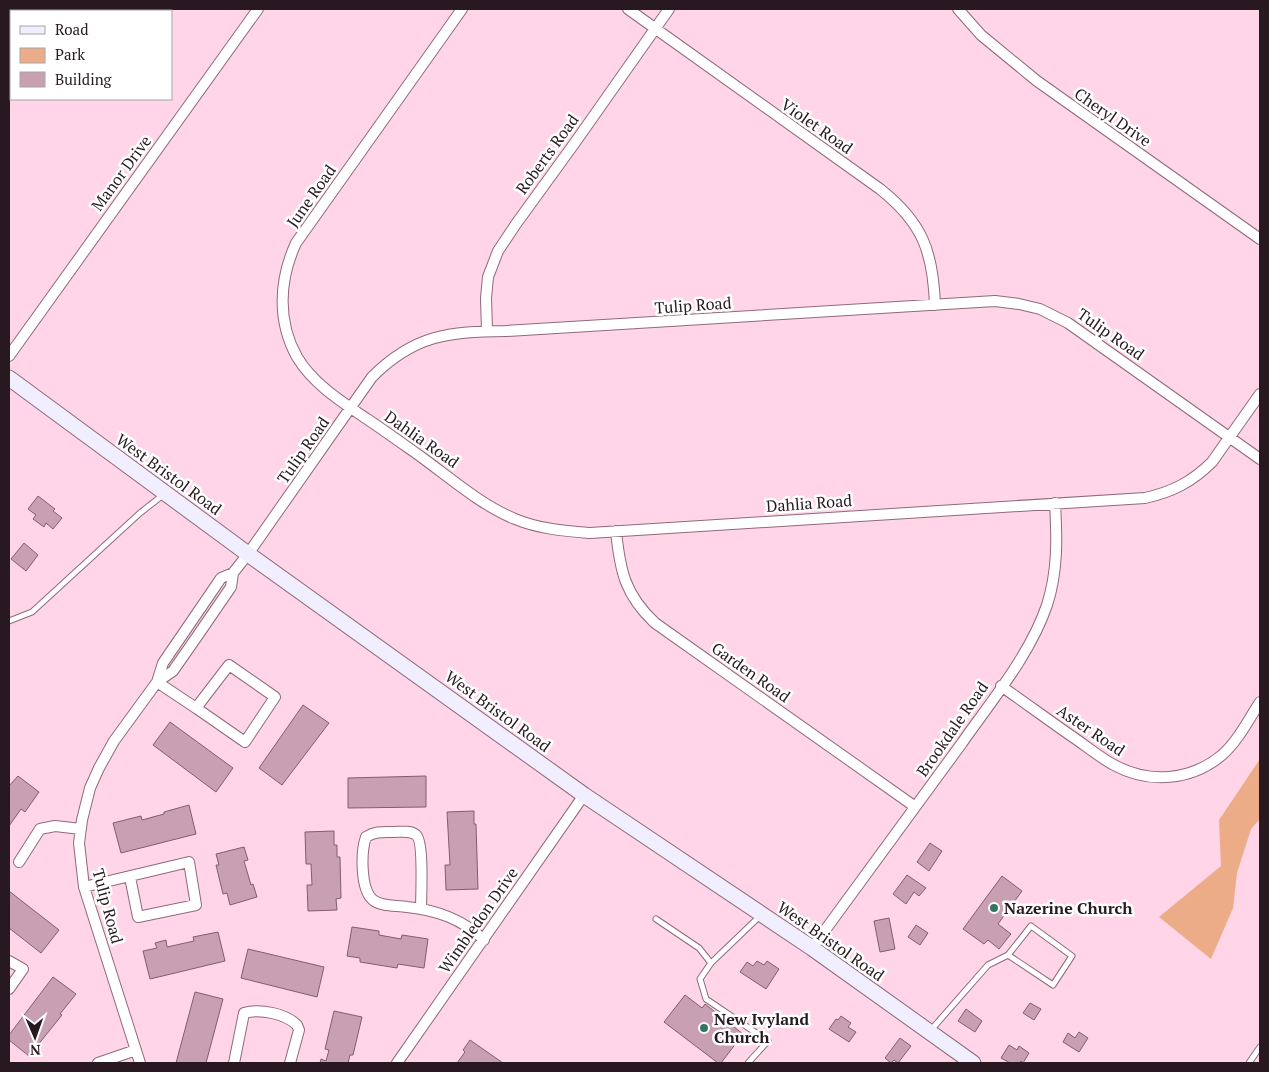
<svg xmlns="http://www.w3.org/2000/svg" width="1269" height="1072" viewBox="0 0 1269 1072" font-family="'PT Serif',serif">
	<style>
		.green { fill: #ecac88 }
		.building { fill: #c8a0b1; stroke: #815e6e }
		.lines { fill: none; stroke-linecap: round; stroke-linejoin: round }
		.lane-casing { stroke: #8f6a7a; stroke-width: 7 }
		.street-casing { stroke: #8f6a7a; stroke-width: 12 }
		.secondary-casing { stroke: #8f6a7a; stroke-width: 17 }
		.lane { stroke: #fff; stroke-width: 5 }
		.street { stroke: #fff; stroke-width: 10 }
		.secondary { stroke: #f1efff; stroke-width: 15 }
		.poi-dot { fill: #367561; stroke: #fff; stroke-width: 2 }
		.labels { text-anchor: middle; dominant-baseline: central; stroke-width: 5; stroke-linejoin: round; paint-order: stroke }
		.street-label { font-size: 16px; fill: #27191f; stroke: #fff }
		.poi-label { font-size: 16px; font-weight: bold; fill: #27191f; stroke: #fff; text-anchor: start }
	</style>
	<rect width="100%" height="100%" fill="#ffd5e7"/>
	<path class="green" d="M 1260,759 L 1260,819 L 1251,829 L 1237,873 L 1233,908 L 1211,959 L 1159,917 L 1221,866 L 1219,820 Z"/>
	<path class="building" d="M 38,496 L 55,509 L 53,511 L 62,518 L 53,529 L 46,523 L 44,527 L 33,519 L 36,515 L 28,509 Z
		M 24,543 L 38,555 L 26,571 L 11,559 Z
		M 303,705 L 329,723 L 282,785 L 259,768 Z
		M 170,722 L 233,768 L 216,792 L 153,745 Z
		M 18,776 L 39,792 L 25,812 L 21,809 L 9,826 L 9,786 Z
		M 426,776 L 426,807 L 348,808 L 348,778 Z
		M 189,805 L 196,834 L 121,853 L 113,823 L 141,816 L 142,820 L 164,814 L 164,812 Z
		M 474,811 L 474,824 L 476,824 L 478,889 L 446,890 L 445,865 L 450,865 L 447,812 Z
		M 334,831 L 334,845 L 337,845 L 337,857 L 340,857 L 341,898 L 336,899 L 337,910 L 308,911 L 307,885 L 312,885 L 311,864 L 306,864 L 305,832 Z
		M 930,843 L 942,851 L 929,871 L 917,862 Z
		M 244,847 L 248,860 L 244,861 L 251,885 L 253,884 L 257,897 L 230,905 L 227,893 L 223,894 L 216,865 L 219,865 L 216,854 Z
		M 907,875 L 926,888 L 919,896 L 914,892 L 906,904 L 893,894 Z
		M 1002,876 L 1022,891 L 998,924 L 1011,934 L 999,949 L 988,940 L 984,944 L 963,929 Z
		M 9,891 L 59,930 L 41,953 L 9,928 Z
		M 889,918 L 895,949 L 880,952 L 874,921 Z
		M 916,925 L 928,933 L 920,945 L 908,937 Z
		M 352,927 L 379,931 L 379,935 L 401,939 L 402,935 L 428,939 L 424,968 L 398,964 L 397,968 L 360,962 L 360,958 L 347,956 Z
		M 218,932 L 225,961 L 150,979 L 143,951 L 157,948 L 155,943 L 166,940 L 167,947 L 194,941 L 193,937 Z
		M 248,949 L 324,967 L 317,997 L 241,978 Z
		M 757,961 L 764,965 L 767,961 L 779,969 L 766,989 L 740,972 L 747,962 L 753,966 Z
		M 53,977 L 76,994 L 60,1014 L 62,1015 L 29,1056 L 9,1040 L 9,1035 Z
		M 195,992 L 223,999 L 206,1063 L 176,1063 Z
		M 685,995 L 702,1008 L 705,1004 L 743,1034 L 721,1063 L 718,1063 L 664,1022 Z
		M 1030,1003 L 1041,1009 L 1034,1020 L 1023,1013 Z
		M 966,1009 L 982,1021 L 975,1032 L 958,1021 Z
		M 334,1011 L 362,1017 L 353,1055 L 350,1055 L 348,1063 L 320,1063 L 321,1059 L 326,1061 L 329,1050 L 325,1049 Z
		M 841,1016 L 851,1023 L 848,1027 L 856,1032 L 849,1042 L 829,1029 L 836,1019 L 838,1020 Z
		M 1079,1032 L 1088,1038 L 1079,1052 L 1063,1042 L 1068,1033 L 1075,1038 Z
		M 900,1038 L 911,1046 L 898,1063 L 894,1060 L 891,1063 L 885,1058 Z
		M 470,1040 L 503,1063 L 457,1063 L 465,1052 L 463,1050 Z
		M 1009,1045 L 1017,1050 L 1019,1046 L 1029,1053 L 1023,1063 L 1021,1061 L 1019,1063 L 1010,1063 L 1001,1058 Z"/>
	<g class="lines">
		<g class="lane-casing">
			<path id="lane" d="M 9,621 L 32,612 L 140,513 L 163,495
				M 656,919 L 699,948 L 711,963
				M 931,1030 L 988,965 L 1008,955 L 1053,985 L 1072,956 L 1031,926 L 1008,955
				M 748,1063 L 768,1041 L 706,999 L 700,979 L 711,963 L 761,915
				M 1249,1063 L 1260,1047"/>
		</g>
		<g class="street-casing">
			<path id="street" d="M 462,9 L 296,243 C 279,280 277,321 297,357 C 313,384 342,402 367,419 C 385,431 403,444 420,456 C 450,478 481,505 515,519 C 539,529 565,531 590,533 L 1145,498 C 1172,492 1192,482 1212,462 L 1260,394
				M 628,9 L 880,189 C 923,223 933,252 935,305
				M 958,9 L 981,35 L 1037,81 L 1260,239
				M 487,331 L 486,298 L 488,277 L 498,251 L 516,224 L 574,144 L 669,9
				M 9,356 L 258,9
				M 616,531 C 620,571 625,595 655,623 L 914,806
				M 229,665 L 275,697 L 245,742 L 196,708 Z
				M 157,682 L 163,663 L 217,584 L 221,578 L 233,573 L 248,554 L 372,377 C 415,334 449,332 506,331 L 995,301 L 1019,304 L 1040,309 L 1068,323 L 1260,459
				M 157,682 L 196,708
				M 1001,686 C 1024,702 1047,719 1070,735 C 1085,745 1099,757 1114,765 C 1149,784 1191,781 1222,755 C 1238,741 1249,719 1260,702
				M 19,862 L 40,829 L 55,826 L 81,829
				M 84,887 L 189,862 L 196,905 L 138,917 L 130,877
				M 421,909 C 421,897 424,841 416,835 C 410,830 400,832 393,832 C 383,832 375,831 366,837 C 361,851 360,889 373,900 C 382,907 397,905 407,907 C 437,910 462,919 484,940
				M 812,948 C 861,880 912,812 962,743 C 992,700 1030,655 1047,605 C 1058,571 1057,538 1055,503
				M 9,961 L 23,969 L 9,989
				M 98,1063 L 136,1050
				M 140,1063 L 84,887 L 79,843 L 82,820 L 90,788 L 99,768 L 114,741 L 157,682 L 173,671 L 196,638 L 231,587 L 233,573
				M 234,1063 L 244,1013 C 260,1008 286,1014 297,1025 L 299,1030 L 290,1063
				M 397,1063 L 584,795"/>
		</g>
		<g class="secondary-casing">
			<path id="secondary" d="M 9,378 L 248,554 L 584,795 L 812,948 L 973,1063"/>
		</g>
		<use href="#lane" class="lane"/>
		<use href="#street" class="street"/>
		<use href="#secondary" class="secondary"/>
	</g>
	<g class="poi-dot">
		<circle cx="994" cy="908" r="5"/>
		<circle cx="704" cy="1028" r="5"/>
	</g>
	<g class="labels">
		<g class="street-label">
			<text transform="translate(1113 117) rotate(35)">Cheryl Drive</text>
			<text transform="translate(817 126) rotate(35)">Violet Road</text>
			<text transform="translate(547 154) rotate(-54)">Roberts Road</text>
			<text transform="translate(121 173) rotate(-54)">Manor Drive</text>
			<text transform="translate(311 196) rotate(-55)">June Road</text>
			<text transform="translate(693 305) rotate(-4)">Tulip Road</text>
			<text transform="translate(1111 334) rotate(35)">Tulip Road</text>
			<text transform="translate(422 439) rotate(35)">Dahlia Road</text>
			<text transform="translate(303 450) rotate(-55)">Tulip Road</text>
			<text transform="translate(169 474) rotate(36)">West Bristol Road</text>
			<text transform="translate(809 503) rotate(-4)">Dahlia Road</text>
			<text transform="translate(751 672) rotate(35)">Garden Road</text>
			<text transform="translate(498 711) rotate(36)">West Bristol Road</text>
			<text transform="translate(952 729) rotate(-55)">Brookdale Road</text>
			<text transform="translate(1091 730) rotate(34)">Aster Road</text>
			<text transform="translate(108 906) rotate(75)">Tulip Road</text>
			<text transform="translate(478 920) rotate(-55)">Wimbledon Drive</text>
			<text transform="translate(831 941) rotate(35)">West Bristol Road</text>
		</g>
		<g class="poi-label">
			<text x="1004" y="908">Nazerine Church</text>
			<text x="714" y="1019">New Ivyland<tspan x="714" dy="18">Church</tspan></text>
		</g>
	</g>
	<rect width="1269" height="1072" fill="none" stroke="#27191f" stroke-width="20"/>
	<rect x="10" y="10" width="162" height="90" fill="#ffffff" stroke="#a9a3a5"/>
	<rect x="20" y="26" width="25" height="8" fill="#f1efff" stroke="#a9a3a5"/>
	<text x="55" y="35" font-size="15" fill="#27191f">Road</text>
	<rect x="20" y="48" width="25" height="15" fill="#ecac88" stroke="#a9a3a5"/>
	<text x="55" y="60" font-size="15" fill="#27191f">Park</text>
	<rect x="20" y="72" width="25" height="15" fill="#c8a0b1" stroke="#a9a3a5"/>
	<text x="55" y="85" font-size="15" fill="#27191f">Building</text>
	<g transform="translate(35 1037) rotate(178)" stroke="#ffffff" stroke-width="4" paint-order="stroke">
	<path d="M0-4L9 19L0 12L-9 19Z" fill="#27191f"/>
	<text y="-8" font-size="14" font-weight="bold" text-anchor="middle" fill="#27191f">N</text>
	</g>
</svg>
